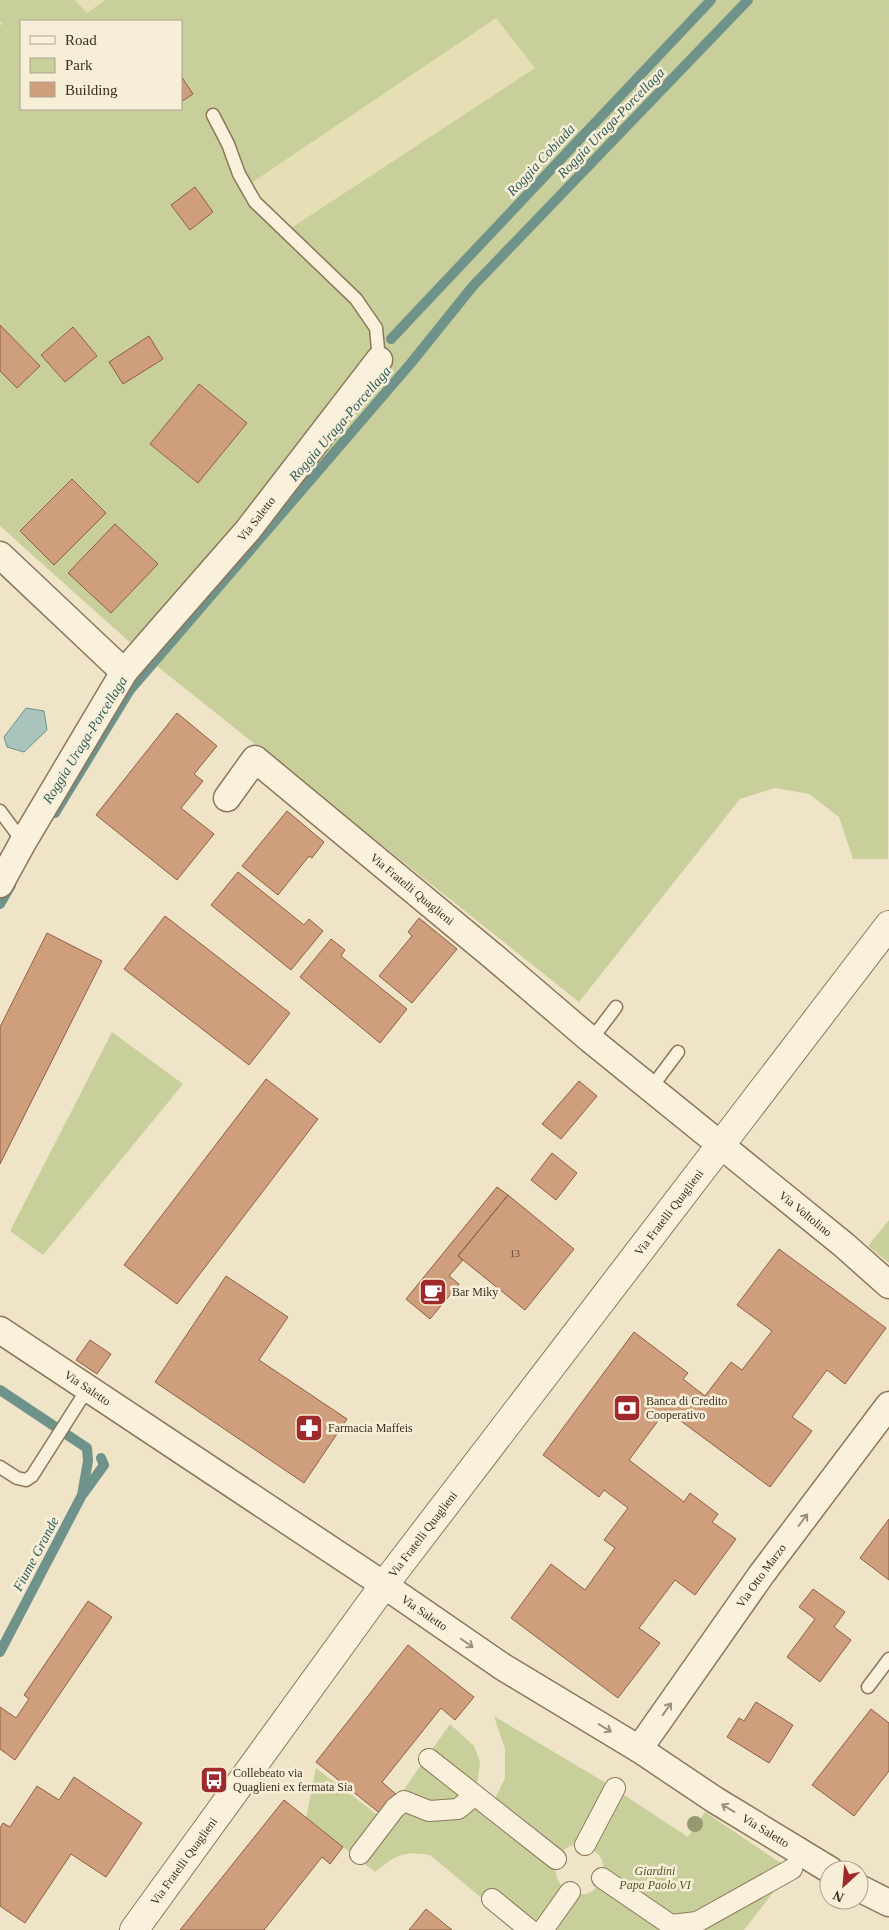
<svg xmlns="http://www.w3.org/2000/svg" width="889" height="1930" viewBox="0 0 889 1930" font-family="'Times New Roman',serif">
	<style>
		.farmland { fill: #e6deb5 }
		.green { fill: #c9cf9b; fill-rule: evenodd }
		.water { fill: #a9c4bc; stroke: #6f938a }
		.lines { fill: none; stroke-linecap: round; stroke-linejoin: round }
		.stream { stroke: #6f938a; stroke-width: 10 }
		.building { fill: #cf9f7d; stroke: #8d5f41 }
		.service-casing { stroke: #8d765c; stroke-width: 15 }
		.pedestrian-casing { stroke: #8d765c; stroke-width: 22 }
		.minor-casing { stroke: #8d765c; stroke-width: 29 }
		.tertiary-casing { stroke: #8d765c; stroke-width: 30 }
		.service { stroke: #faf1dc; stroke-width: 12 }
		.pedestrian { stroke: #faf1dc; stroke-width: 20 }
		.minor { stroke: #faf1dc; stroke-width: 26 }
		.tertiary { stroke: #faf1dc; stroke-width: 28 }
		.tree { fill: #96986f }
		.oneway { stroke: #9c907e }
		.labels { text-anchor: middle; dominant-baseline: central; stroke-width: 5; stroke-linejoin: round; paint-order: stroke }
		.number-label { font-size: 10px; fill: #624a37 }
		.street-label { font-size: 12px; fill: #3d2e20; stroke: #f7eed8 }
		.poi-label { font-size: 12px; fill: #3d2e20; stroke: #f7eed8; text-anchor: start }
		.park-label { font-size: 12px; font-style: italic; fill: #4d5a26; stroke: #f7eed8 }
		.water-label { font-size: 14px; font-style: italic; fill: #2f5d5a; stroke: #f7eed8 }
	</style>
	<rect width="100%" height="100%" fill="#f0e4c8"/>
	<path class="farmland" d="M 75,0 L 105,0 L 87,13 Z
		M 496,17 L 535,68 L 291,228 L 258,196 L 250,184 Z"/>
	<path class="green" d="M 0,0 L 75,0 L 87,13 L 105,0 L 889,0 L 888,859 L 853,859 L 839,817 L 809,794 L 775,788 L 740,799 L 579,1002 L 153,663 L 0,526 L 0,25 L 2,24 L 0,22 ZM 496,18 L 535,68 L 291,228 L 258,197 L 250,184 ZM 21,21 L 181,21 L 181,109 L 21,109 Z
		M 112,1032 L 183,1084 L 43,1255 L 10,1231 Z
		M 889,1220 L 889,1263 L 868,1246 Z
		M 494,1716 L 606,1783 L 688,1837 L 705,1812 L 785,1866 L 775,1890 L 744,1930 L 520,1930 L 430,1855 C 401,1851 397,1855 375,1872 L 306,1818 L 316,1768 L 383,1819 L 450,1724 L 474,1746 L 480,1762 L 476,1791 L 493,1803 L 505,1778 L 505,1749 ZM 578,1844 C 599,1850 610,1860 599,1883 C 588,1907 545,1889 558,1859 C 562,1849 568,1846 578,1844 Z"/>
	<path class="water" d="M 26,708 L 44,711 L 47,730 L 24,752 L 7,747 L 4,737 Z"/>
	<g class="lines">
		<path class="stream" d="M 391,339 L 711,0
			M 55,813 L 130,690 L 411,363 L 473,286 L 748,0
			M 0,904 L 11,885
			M 0,1390 L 87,1448 L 88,1461 L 82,1495 L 0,1652
			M 83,1494 L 104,1465 L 101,1458"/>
	</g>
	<path class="building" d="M 181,76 L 193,94 L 181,102 Z
		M 195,187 L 213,212 L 190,230 L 171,205 Z
		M 0,325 L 40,366 L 17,388 L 0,371 Z
		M 73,327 L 97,356 L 65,382 L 41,355 Z
		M 149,336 L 163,359 L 123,384 L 109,362 Z
		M 199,384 L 247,423 L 198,483 L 150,444 Z
		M 72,479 L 106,513 L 54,565 L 20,531 Z
		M 115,524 L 158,564 L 111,613 L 68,573 Z
		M 177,713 L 217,746 L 194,774 L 203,781 L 181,808 L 214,834 L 177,880 L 96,815 Z
		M 287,811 L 324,842 L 312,858 L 309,856 L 278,895 L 242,866 Z
		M 238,872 L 304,925 L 309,919 L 323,931 L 291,970 L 211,905 Z
		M 165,916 L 290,1013 L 249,1065 L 124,969 Z
		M 419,918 L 457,949 L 412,1003 L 379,976 L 412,936 L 408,932 Z
		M 47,933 L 102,961 L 0,1164 L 0,1027 Z
		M 331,939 L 345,950 L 341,956 L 407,1009 L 380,1043 L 300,977 Z
		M 266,1079 L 318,1119 L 177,1304 L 124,1265 Z
		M 579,1081 L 597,1096 L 561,1139 L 542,1124 Z
		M 552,1153 L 577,1173 L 556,1200 L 531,1180 Z
		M 497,1187 L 508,1195 L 458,1256 L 463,1260 L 449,1276 L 459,1284 L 430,1319 L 406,1299 Z
		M 508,1195 L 574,1249 L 525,1310 L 458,1256 Z
		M 779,1249 L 886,1328 L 845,1384 L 827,1370 L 792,1417 L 812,1431 L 770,1487 L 666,1410 L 629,1460 L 684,1502 L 690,1493 L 718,1514 L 712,1522 L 736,1539 L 695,1595 L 675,1580 L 639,1628 L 660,1643 L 618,1698 L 511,1618 L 551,1564 L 585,1590 L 615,1548 L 604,1540 L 628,1508 L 604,1490 L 599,1497 L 543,1455 L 634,1332 L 688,1373 L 683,1379 L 705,1396 L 731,1362 L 742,1370 L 772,1331 L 737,1305 Z
		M 226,1276 L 288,1317 L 259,1360 L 347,1419 L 304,1483 L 155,1382 Z
		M 90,1340 L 111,1354 L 97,1374 L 76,1360 Z
		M 889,1519 L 889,1580 L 860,1558 Z
		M 813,1589 L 845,1612 L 834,1627 L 851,1640 L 820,1682 L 787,1657 L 815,1619 L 799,1607 Z
		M 88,1601 L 112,1617 L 15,1760 L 0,1749 L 0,1707 L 16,1718 L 29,1699 L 24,1695 Z
		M 408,1645 L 474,1697 L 455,1720 L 441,1708 L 382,1782 L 397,1795 L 382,1815 L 316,1762 Z
		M 756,1702 L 793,1725 L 769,1763 L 727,1737 L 739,1718 L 744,1721 Z
		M 871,1709 L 889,1723 L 889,1771 L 854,1816 L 812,1785 Z
		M 74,1777 L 142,1823 L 106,1877 L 71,1854 L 25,1923 L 0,1906 L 0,1828 L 3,1823 L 10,1827 L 37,1786 L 59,1800 Z
		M 284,1800 L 343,1847 L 330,1864 L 322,1857 L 264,1930 L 180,1930 Z
		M 426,1909 L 452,1930 L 409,1930 Z"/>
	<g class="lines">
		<g class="service-casing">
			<path id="service" d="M 213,115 L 228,144 L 239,174 L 255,202 L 356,299 L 376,328 L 379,360
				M 0,811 L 23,842
				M 591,1040 L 616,1007
				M 651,1088 L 678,1052
				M 0,1467 L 17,1478 L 26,1480 L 32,1476 L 88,1388
				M 868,1687 L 889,1659"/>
		</g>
		<g class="pedestrian-casing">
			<path id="pedestrian" d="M 429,1759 L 556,1859
				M 585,1845 L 615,1788
				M 360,1854 L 395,1808 L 404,1801 L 429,1811 L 458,1809 L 475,1795
				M 602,1878 L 671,1925 L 671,1930
				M 492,1899 L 530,1930
				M 671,1925 L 697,1922 L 792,1869
				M 543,1930 L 570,1892"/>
		</g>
		<g class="minor-casing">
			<g id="minor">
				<path d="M 0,555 L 124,672"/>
				<path id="s1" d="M 227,798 L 255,759 L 494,957 L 591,1040 L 844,1245 L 889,1285"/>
				<path id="s2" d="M 0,884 L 23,842 L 124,672 L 248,530 L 379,360"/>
				<path id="s3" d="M 0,1330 L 384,1585 L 503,1667 L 639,1749 L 715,1800 L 830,1870"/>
				<path id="s4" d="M 639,1749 L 761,1575 L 889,1405"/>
				<path d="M 859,1888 L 889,1903"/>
			</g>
		</g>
		<g class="tertiary-casing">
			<g id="tertiary">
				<path id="s5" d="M 134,1930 L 384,1585 L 889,925"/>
			</g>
		</g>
		<use href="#service" class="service"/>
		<use href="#pedestrian" class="pedestrian"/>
		<use href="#minor" class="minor"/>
		<use href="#tertiary" class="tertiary"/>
	</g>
	<circle class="tree" cx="695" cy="1824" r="8"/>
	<defs><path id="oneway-shaft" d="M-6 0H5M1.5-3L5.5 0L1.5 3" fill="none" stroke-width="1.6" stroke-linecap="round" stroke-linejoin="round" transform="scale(1.25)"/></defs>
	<g class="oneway">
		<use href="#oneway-shaft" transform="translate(803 1520) rotate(-53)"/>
		<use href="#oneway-shaft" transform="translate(467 1643) rotate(35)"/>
		<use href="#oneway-shaft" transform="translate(667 1709) rotate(-55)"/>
		<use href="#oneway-shaft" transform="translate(605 1728) rotate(31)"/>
		<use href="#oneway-shaft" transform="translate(728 1808) rotate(-149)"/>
	</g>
	<defs>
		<g id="cafe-square" transform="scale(1.4375)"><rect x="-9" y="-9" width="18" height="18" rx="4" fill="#9e2a2b" stroke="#f7eed8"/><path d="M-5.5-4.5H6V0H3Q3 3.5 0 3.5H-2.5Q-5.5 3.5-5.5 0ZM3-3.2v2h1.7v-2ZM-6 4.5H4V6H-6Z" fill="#fff"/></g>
		<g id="bank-square" transform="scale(1.4375)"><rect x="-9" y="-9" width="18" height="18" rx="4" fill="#9e2a2b" stroke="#f7eed8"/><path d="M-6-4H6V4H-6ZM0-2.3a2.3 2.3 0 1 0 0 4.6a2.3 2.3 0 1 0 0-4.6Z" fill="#fff"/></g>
		<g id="pharmacy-square" transform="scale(1.4375)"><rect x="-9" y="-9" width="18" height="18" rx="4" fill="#9e2a2b" stroke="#f7eed8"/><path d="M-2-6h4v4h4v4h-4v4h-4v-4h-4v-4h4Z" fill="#fff"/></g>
		<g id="bus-square" transform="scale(1.4375)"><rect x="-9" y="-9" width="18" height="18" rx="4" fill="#9e2a2b" stroke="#f7eed8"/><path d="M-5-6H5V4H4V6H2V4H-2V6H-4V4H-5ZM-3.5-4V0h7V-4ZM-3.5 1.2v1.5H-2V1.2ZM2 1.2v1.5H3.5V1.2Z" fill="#fff"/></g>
	</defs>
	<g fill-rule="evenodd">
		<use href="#cafe-square" x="433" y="1292"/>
		<use href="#bank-square" x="627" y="1408"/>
		<use href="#pharmacy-square" x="309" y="1428"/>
		<use href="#bus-square" x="214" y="1780"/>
	</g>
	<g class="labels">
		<g class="number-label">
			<text x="515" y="1253">13</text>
		</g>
		<g class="street-label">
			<text stroke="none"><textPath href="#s2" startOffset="448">Via Saletto</textPath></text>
			<text stroke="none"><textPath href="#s1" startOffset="252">Via Fratelli Quaglieni</textPath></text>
			<text stroke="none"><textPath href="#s5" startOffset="895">Via Fratelli Quaglieni</textPath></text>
			<text stroke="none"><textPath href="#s1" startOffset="762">Via Voltolino</textPath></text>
			<text stroke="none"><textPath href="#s3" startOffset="105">Via Saletto</textPath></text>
			<text stroke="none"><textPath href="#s5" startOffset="490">Via Fratelli Quaglieni</textPath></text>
			<text stroke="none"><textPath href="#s4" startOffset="212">Via Otto Marzo</textPath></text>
			<text stroke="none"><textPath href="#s3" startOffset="510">Via Saletto</textPath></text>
			<text stroke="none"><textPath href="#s3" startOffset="915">Via Saletto</textPath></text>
			<text stroke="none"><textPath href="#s5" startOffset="85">Via Fratelli Quaglieni</textPath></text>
		</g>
		<g class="poi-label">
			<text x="452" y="1292">Bar Miky</text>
			<text x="646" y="1401">Banca di Credito<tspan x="646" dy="14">Cooperativo</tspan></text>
			<text x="328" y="1428">Farmacia Maffeis</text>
			<text x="233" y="1773">Collebeato via<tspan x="233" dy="14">Quaglieni ex fermata Sia</tspan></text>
		</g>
		<g class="park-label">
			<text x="655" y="1871">Giardini<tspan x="655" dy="14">Papa Paolo VI</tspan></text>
		</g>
		<g class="water-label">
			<text transform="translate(611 123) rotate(-46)">Roggia Uraga-Porcellaga</text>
			<text transform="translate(541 160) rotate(-47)">Roggia Cobiada</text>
			<text transform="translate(340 424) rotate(-49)">Roggia Uraga-Porcellaga</text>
			<text transform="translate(85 740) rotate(-58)">Roggia Uraga-Porcellaga</text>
			<text transform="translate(36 1554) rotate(-62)">Fiume Grande</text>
		</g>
	</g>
	<rect x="20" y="20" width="162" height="90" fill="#f7eed8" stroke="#ada18e"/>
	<rect x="30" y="36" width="25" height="8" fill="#faf1dc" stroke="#ada18e"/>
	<text x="65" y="45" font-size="15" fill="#3d2e20">Road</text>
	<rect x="30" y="58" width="25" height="15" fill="#c9cf9b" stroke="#ada18e"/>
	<text x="65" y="70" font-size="15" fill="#3d2e20">Park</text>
	<rect x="30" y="82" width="25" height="15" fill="#cf9f7d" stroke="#ada18e"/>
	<text x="65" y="95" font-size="15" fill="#3d2e20">Building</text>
	<g transform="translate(844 1885) rotate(206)"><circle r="24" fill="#f7eed8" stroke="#ada18e"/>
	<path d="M0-4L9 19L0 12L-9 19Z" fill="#9e2a2b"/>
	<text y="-8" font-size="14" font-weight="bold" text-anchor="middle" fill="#3d2e20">N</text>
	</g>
</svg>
